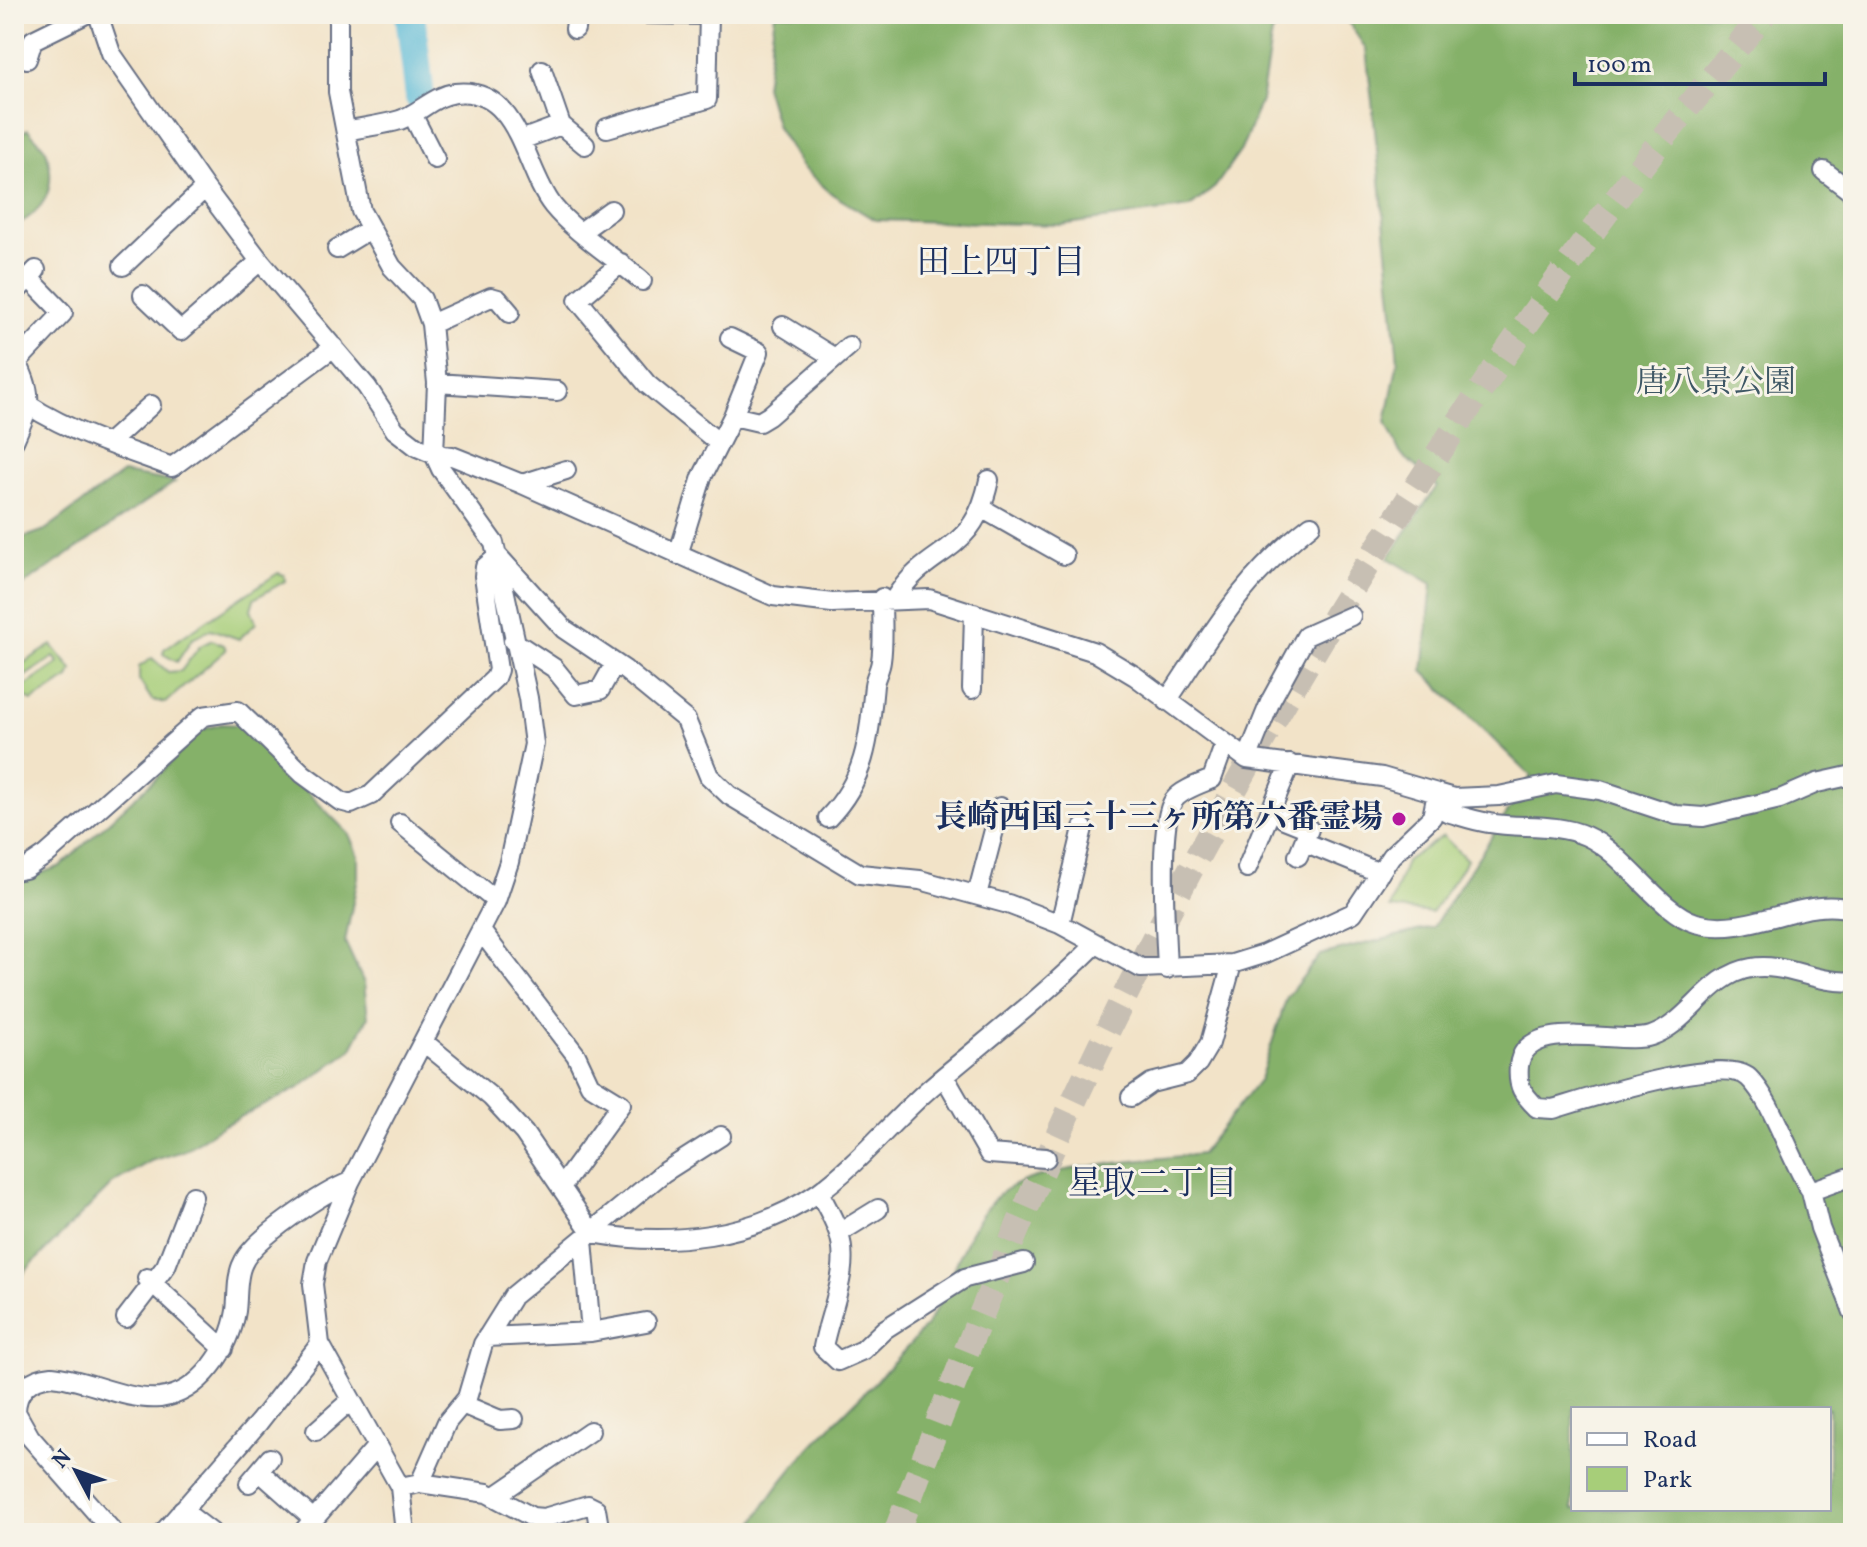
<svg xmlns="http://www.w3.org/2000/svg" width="1867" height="1547" viewBox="0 0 1867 1547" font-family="Vollkorn,'Noto Serif JP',serif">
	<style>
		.green { fill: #a7ce79; stroke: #617e6c; stroke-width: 2 }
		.forest { fill: #85b169; stroke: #507064; stroke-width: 2; fill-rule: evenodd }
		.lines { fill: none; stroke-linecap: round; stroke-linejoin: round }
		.river { stroke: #59b9d7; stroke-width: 30 }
		.highway-tunnel { stroke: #c7bfb3; stroke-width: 26; stroke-dasharray: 26 13; stroke-linecap: butt }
		.minor-casing { stroke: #666e83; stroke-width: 22 }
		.minor { stroke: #fff; stroke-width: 18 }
		.poi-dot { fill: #b5179e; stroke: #f7f3e8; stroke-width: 3 }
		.labels { text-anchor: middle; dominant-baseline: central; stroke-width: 6; stroke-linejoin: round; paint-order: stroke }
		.park-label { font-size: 32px; fill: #3e5765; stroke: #f7f3e8 }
		.poi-label { font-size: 32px; font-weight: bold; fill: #1b2f5e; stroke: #f7f3e8; text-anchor: end }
		.neighbourhood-label { font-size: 34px; fill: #1b2f5e; stroke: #f7f3e8 }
	</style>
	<rect width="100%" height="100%" fill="#f7f3e8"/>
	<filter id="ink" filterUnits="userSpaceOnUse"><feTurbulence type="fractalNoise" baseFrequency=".0125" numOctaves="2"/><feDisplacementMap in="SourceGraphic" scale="16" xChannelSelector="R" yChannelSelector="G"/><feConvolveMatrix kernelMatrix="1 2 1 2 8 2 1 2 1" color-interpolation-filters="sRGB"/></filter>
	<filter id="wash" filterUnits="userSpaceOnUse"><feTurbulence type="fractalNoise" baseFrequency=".006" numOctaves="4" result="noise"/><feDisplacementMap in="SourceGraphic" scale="32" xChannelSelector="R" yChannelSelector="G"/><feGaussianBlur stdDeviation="1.8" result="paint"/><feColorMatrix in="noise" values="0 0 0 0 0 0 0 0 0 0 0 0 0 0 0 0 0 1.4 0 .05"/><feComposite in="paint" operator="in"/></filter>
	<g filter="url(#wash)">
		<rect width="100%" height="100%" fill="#f2e3c8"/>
		<path class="green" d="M 278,573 L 284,575 L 285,581 L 254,599 L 251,609 L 256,623 L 239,639 L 211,629 L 192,639 L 177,662 L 163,654 L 164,649 Z
			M 212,640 L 224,645 L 226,650 L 165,703 L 152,700 L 139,680 L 139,667 L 152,658 L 168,672 L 181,671 L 200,646 Z
			M 52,645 L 72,670 L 69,678 L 32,701 L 20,694 L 21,689 L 59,663 L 54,657 L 16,682 L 14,669 Z
			M 1443,836 L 1467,860 L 1432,913 L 1390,908 L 1406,861 Z"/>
		<path class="forest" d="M 775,14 L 1289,14 L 1272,33 L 1261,101 L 1241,150 L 1215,187 L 1190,207 L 1060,225 L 875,220 L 832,194 L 802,167 L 777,127 L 765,86 Z
			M 1343,14 L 1853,14 L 1853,1533 L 749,1533 C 783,1463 847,1415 897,1358 C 908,1346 921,1334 929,1321 C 955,1280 962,1228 1000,1194 C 1033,1165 1154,1160 1201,1154 L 1260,1079 L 1287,997 L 1320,955 L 1433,927 L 1531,776 L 1423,671 L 1432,584 L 1388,558 L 1437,486 L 1400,453 L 1386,422 L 1398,361 L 1373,110 L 1366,49 ZM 1573,1409 L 1829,1409 L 1829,1509 L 1573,1509 Z
			M 28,129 C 33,137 45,145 47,153 C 57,191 44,210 14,227 L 14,136 Z
			M 123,473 L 175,482 L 14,591 L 14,541 L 45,530 Z
			M 221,724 L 241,725 L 349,834 L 358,856 L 358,877 L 345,942 L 364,983 L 368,1017 L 351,1050 L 299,1088 L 224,1125 L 183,1151 L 151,1161 L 113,1183 L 25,1271 L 14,1292 L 14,883 L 61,866 L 156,778 L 201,730 Z"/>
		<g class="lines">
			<path class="river" d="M 410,14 L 420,97"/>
		</g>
	</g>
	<g filter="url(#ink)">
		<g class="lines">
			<path class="highway-tunnel" d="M 896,1533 C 957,1371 1022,1208 1097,1052 C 1245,749 1424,456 1626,186 C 1670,127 1718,71 1764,14"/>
			<g class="minor-casing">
				<path id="minor" d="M 98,14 L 111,53 L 205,188 L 260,261 L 367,387 L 395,430 L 417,447 L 434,454 L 452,456 L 522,484 L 773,596 L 832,603 L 929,599 L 1095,652 L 1135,676 L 1247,759 L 1382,777 L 1454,798 L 1499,796 L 1556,784 L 1600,790 L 1676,815 L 1703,817 L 1780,799 L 1817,783 L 1853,775
					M 338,14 L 338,92 L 361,211 L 392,267 L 422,299 L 431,324 L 437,383 L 434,454 L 441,469 L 494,543 L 528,698 L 534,744 L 509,862 L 496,901 L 350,1182 L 317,1261 L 313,1284 L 320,1344 L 400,1487 L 405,1533
					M 643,14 L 709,15
					M 575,29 L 577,14
					M 27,59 L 33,40 L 86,14
					M 542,70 L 561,125
					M 412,114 L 435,159
					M 607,128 L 707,99 L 709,14
					M 346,131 C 364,127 383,125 400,120 C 420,113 433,96 455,93 C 520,86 523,168 553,206 C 576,234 614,257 642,281
					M 521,140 L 561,125 L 585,145
					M 1824,171 L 1853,193
					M 582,231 L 611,210
					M 337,249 L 370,229
					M 621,263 L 578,300 L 647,384 L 719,443
					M 123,266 L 205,188
					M 14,294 L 36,270
					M 143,295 L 181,331 L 260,261
					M 431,324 L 491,297 L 498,299 L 510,313
					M 783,326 L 833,357
					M 14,354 C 33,398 33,398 14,441
					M 17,362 L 63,313 L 29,278
					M 437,383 L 557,391
					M 14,395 C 59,429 119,447 172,467 L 334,347
					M 733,416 L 759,422 L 769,416 L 849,346
					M 109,443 L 151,405
					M 522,484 L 566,470
					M 983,509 L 1064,555
					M 678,555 L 702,477 L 733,416 L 759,352 L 730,338
					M 498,556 L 564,629 L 625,670 L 686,720 L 709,776 L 729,795 L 860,874 L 920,880 L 1008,904 L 1060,924 L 1141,968 L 1232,964 L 1264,954 L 1353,913 L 1391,856 L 1432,817 L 1437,793
					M 895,598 C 930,543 973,558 989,480
					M 513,641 L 554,668 L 576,695 L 600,690 L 615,663
					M 972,689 L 974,613
					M 1167,701 C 1213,632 1243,577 1311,525
					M 1247,759 L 1271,700 L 1306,636 L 1351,616
					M 1437,793 L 1447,812 C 1461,816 1475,821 1489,823 C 1521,829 1554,822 1586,836 C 1625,853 1659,912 1696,923 C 1749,938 1805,894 1853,910
					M 828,818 C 866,779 869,738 874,685 C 875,677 880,670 881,661 C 884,641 882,619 882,598
					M 1284,819 L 1309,829 L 1298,856
					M 400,823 L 496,901
					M 1304,842 L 1380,873
					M 1247,868 L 1290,764
					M 14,871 L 25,869 L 46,855 L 203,716 L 238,711 L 303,774 L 340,801 L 351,804 L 371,795 L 495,678 L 498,670 L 484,576 L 485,567 L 498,556
					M 977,895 L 1000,807
					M 1060,924 L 1083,828
					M 481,931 L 576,1055 L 590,1085 L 621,1104 L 561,1187
					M 1167,969 C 1166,937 1157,823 1174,800 C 1181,790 1200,784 1212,779 L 1225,743
					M 1853,981 C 1818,985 1785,962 1751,968 C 1708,975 1690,1023 1651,1036 C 1620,1046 1525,1015 1519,1066 C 1517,1087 1523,1094 1537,1108 L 1553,1109 C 1587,1099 1724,1054 1749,1078 C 1773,1101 1790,1160 1811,1191 L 1853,1176
					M 425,1043 L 491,1097 L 524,1133 L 592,1233 C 668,1247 754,1238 819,1192 C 858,1164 893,1120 930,1088 C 985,1041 1044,996 1095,945
					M 944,1076 L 989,1154 L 1046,1158
					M 1131,1097 L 1151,1083 L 1187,1074 L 1198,1063 L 1210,1043 L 1232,964
					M 1811,1191 L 1820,1228 L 1853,1312
					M 819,1192 C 825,1204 833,1217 838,1231 C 852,1268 830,1310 823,1347 L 838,1361 L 863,1350 L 885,1329 L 965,1278 L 1024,1263
					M 839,1233 L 878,1209
					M 583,1240 L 591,1332
					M 147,1278 L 224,1349
					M 126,1318 L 166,1266 L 193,1196
					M 487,1337 L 591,1332 L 646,1322
					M 462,1404 L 500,1420 L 514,1419
					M 316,1431 L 351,1400
					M 259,1471 L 313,1519
					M 249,1483 L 270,1458
					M 420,1483 L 487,1493 L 532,1517 L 544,1518 L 588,1505 L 596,1509 L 600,1533
					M 400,1487 L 420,1483 L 447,1422 L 467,1398 L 483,1344 L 513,1296 L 663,1173 L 721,1136
					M 494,1497 L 590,1431
					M 182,1510 L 212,1533
					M 114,1533 L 30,1437 L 16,1412 C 16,1390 30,1378 52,1376 C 86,1379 125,1401 160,1398 C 201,1393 230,1348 236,1311 C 238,1296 236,1276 243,1263 C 254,1238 324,1192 350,1182
					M 163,1533 L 259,1422 L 320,1344
					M 302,1533 L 377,1446"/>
			</g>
			<use href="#minor" class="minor"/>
		</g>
	</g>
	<circle class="poi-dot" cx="1399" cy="819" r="8"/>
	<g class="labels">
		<g class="park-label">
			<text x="1716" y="384">唐八景公園</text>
		</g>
		<g class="poi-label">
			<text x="1383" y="819">長崎西国三十三ヶ所第六番霊場</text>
		</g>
		<g class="neighbourhood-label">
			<text x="1001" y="264">田上四丁目</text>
			<text x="1153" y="1185">星取二丁目</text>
		</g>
	</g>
	<rect width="1867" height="1547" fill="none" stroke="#f7f3e8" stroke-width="48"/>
	<rect x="1571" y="1407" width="260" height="104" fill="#f7f3e8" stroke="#9fa5b1" stroke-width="2"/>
	<rect x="1587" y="1433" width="40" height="12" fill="#ffffff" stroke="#9fa5b1" stroke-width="2"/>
	<text x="1643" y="1447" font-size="24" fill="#1b2f5e">Road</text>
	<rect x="1587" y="1467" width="40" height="24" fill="#a7ce79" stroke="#9fa5b1" stroke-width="2"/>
	<text x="1643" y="1487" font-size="24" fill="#1b2f5e">Park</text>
	<g transform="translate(76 1471) rotate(311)" stroke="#f7f3e8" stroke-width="6" paint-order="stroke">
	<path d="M0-6L14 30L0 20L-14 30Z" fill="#1b2f5e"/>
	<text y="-12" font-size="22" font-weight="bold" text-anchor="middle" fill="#1b2f5e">N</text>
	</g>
	<path d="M1575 72v12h250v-12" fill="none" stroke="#1b2f5e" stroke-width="4"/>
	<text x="1587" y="72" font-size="24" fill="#1b2f5e" stroke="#f7f3e8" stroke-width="6" paint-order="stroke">100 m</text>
</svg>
